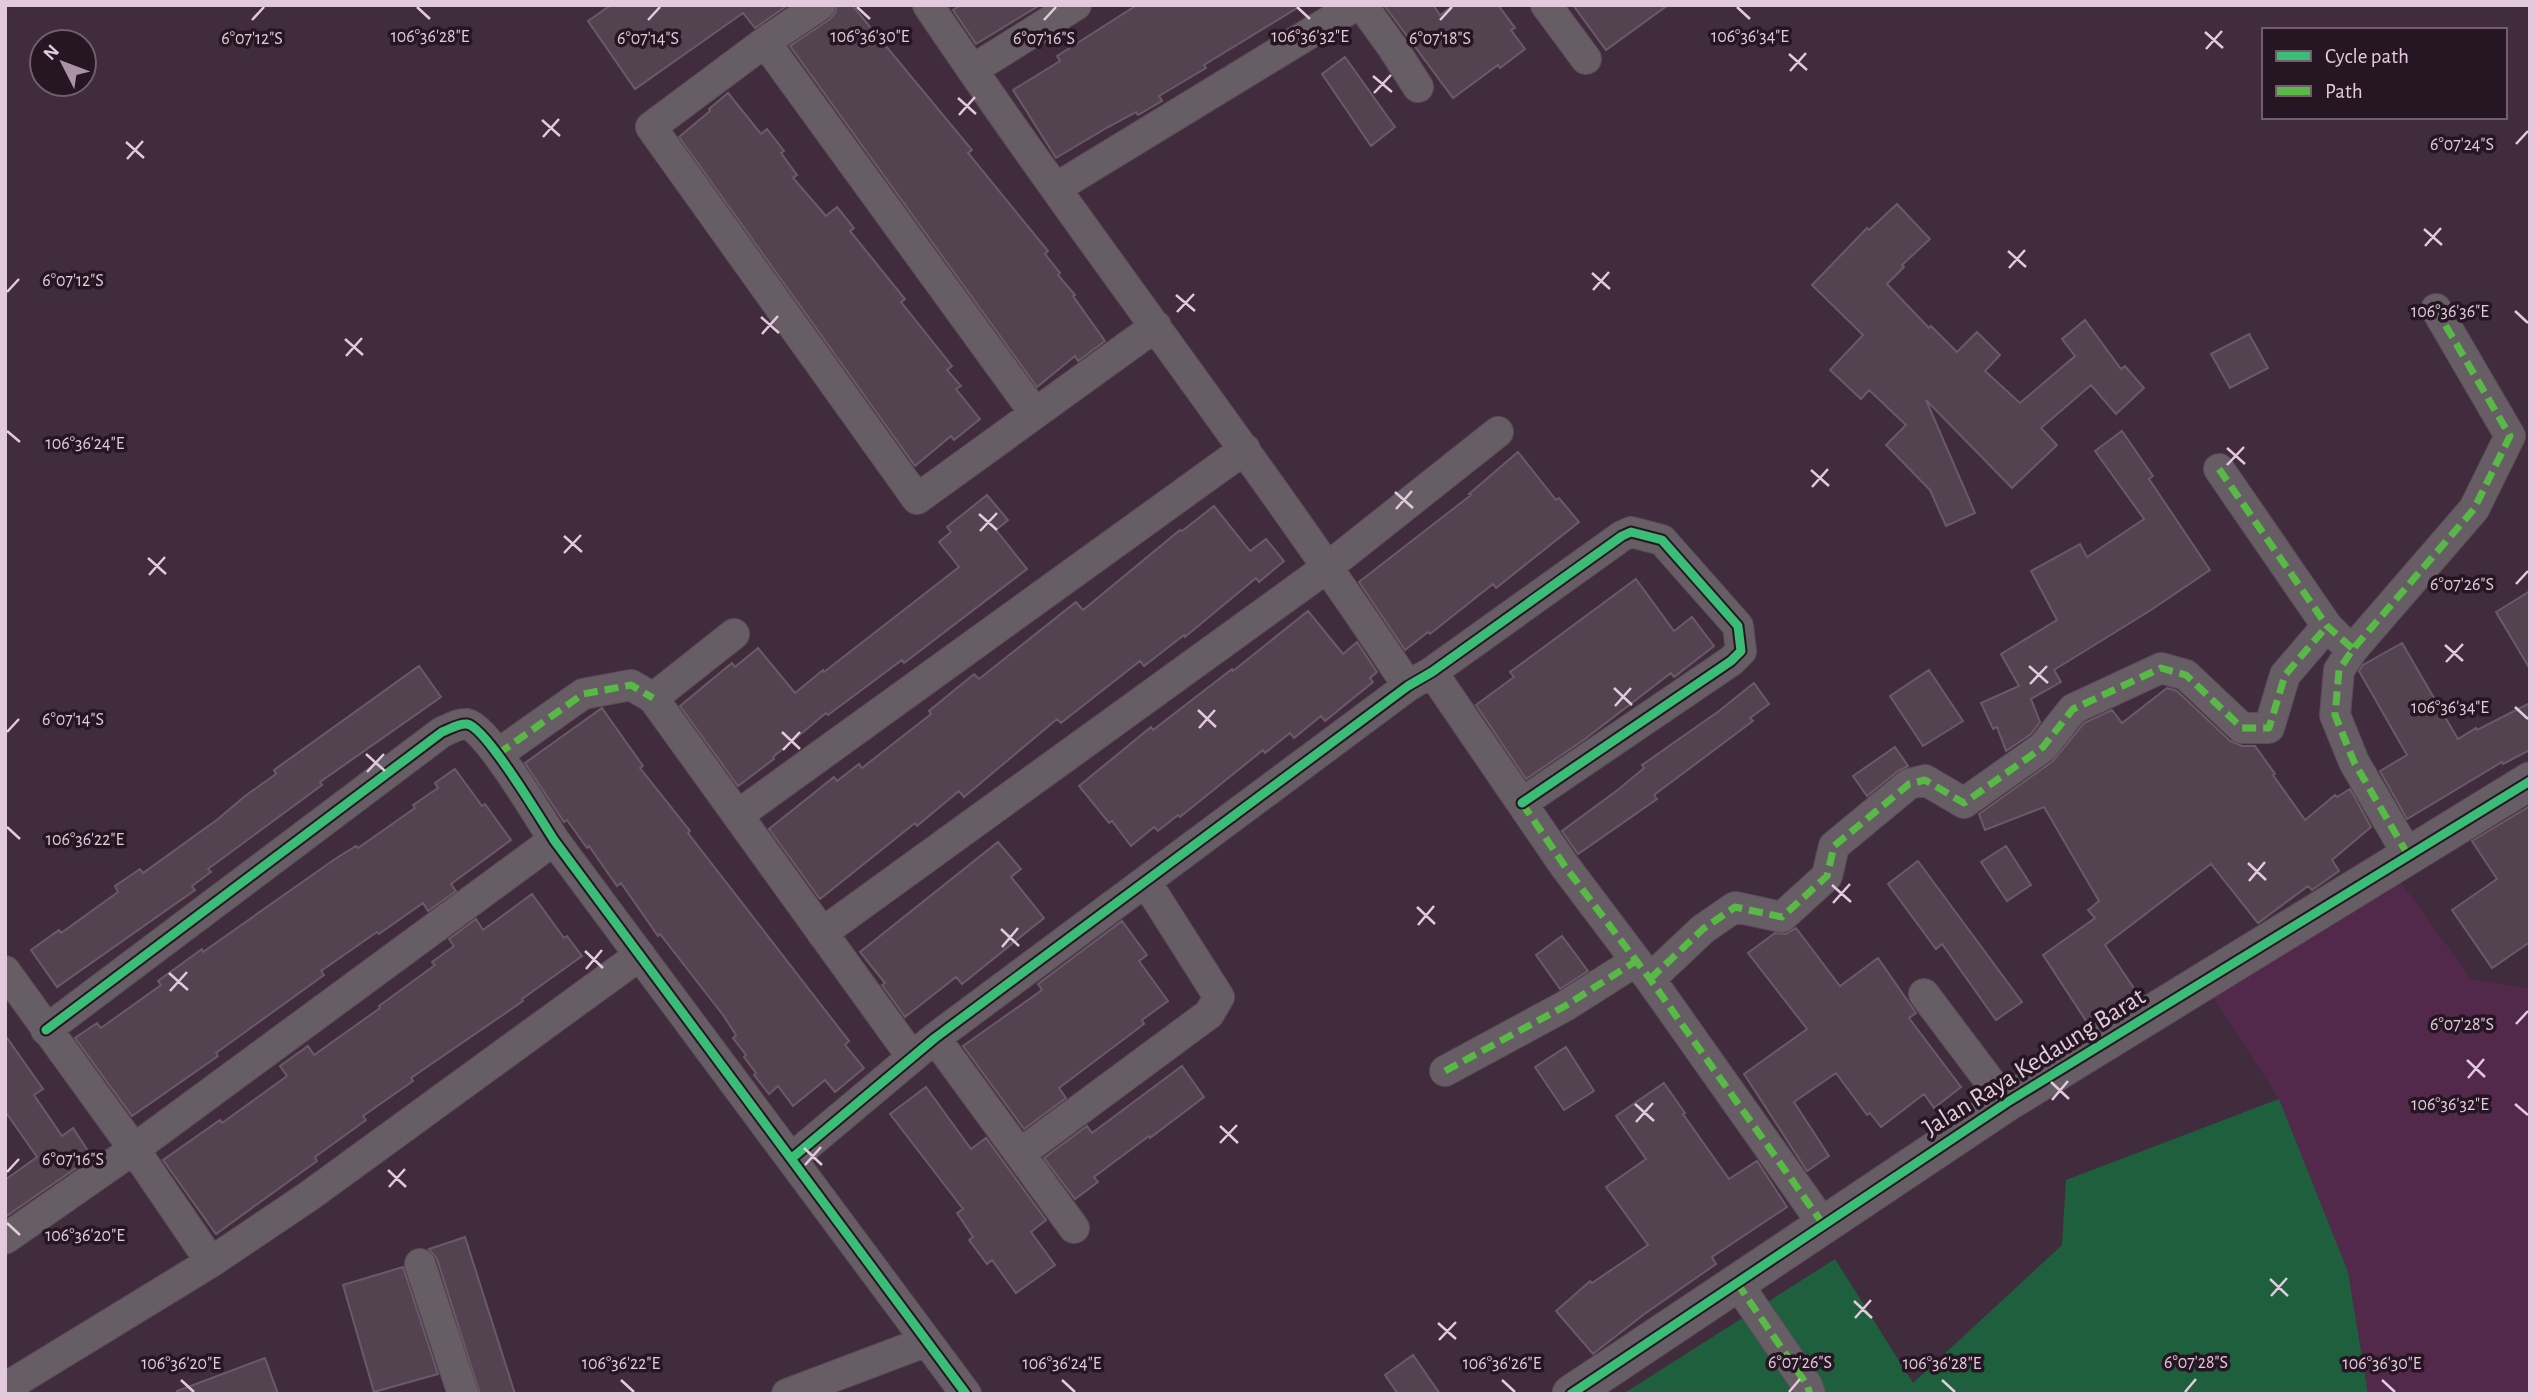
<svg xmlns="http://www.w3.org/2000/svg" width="2535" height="1399" viewBox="0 0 2535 1399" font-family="'Alegreya Sans',sans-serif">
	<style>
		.built { fill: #52294a }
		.green { fill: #1e603d }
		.building { fill: #534250; stroke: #6a5967; stroke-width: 2 }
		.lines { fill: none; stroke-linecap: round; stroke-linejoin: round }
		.minor-casing { stroke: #5c4a59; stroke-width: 32 }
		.tertiary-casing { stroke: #5c4a59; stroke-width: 39 }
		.minor { stroke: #675e65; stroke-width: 30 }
		.tertiary { stroke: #675e65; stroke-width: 37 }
		.quiet { stroke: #58b947; stroke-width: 7; stroke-dasharray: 14 7; stroke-linecap: butt }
		.cycleway-casing { stroke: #261522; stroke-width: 13 }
		.cycleway { stroke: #3abd76; stroke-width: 9 }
		.ticks { fill: none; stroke: #e2cadc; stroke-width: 2.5 }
		.labels { text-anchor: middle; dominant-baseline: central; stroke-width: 7; stroke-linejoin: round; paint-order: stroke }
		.street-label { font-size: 26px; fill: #e2cadc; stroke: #261522 }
		.ticks-label { font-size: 18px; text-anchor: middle; fill: #e2cadc; stroke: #261522; stroke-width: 7; stroke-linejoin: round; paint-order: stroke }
	</style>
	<rect width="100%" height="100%" fill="#412c3d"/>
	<path class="built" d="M 2400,881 L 2471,979 L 2530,989 L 2530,1394 L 2368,1394 L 2348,1272 L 2279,1099 L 2212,996 Z"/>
	<path class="green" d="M 2279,1099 L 2348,1272 L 2368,1394 L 1623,1394 L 1835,1259 L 1913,1383 L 2062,1245 L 2066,1180 Z"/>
	<path class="building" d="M 611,5 L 788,5 L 755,28 L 743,13 L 635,89 L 588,21 Z
		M 837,5 L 852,5 L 972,150 L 968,153 L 1048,251 L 1045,254 L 1060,273 L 1058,275 L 1075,295 L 1073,296 L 1105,341 L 1078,361 L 1075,356 L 1037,387 L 790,46 L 830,19 L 835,13 Z
		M 961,5 L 1040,5 L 976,44 L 953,10 Z
		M 1137,5 L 1302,5 L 1204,65 L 1206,68 L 1159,96 L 1162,101 L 1138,115 L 1136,112 L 1108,127 L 1056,158 L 1013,90 L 1060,61 L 1057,56 Z
		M 1384,5 L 1433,5 L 1440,15 L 1454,5 L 1498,5 L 1515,28 L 1511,30 L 1525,49 L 1500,68 L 1498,65 L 1453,98 Z
		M 1573,5 L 1668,5 L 1606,50 Z
		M 1345,57 L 1395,127 L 1371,146 L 1322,74 Z
		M 728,93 L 761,134 L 767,129 L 784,151 L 781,153 L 797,175 L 793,178 L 826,216 L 837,207 L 854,228 L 850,231 L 905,299 L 901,302 L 952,366 L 947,370 L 961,386 L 956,389 L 980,419 L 954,440 L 951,436 L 915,466 L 679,137 L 710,111 L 709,109 Z
		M 1897,204 L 1930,239 L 1902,265 L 1904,267 L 1887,284 L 1929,328 L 1931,326 L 1957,352 L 1977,332 L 2000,355 L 1985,371 L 2020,403 L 2075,356 L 2062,339 L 2085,320 L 2121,369 L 2125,366 L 2144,388 L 2116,414 L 2091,385 L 2041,428 L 2057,445 L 2012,488 L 1926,400 L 1975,513 L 1946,526 L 1930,490 L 1886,445 L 1906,425 L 1869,390 L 1861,399 L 1830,370 L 1863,335 L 1812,285 L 1867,228 L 1869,230 Z
		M 2249,334 L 2268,368 L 2230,388 L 2211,354 Z
		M 2122,431 L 2153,476 L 2149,479 L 2210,570 L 2151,610 L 2054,670 L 2061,682 L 2031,699 L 2040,722 L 2031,734 L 2006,751 L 1997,727 L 1993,729 L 1981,703 L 2019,686 L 2001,654 L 2057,620 L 2031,571 L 2080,544 L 2087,557 L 2144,519 L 2095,451 Z
		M 1518,452 L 1556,500 L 1559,498 L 1579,522 L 1496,588 L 1493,584 L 1430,634 L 1428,632 L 1405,650 L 1359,582 L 1471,495 L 1469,494 Z
		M 987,495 L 1008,520 L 996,530 L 1027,569 L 904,663 L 902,660 L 828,715 L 826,713 L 773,757 L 774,759 L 738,786 L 680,706 L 732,663 L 735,667 L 758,648 L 795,693 L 823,670 L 824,672 L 959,567 L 939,542 L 951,532 L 947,527 Z
		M 1214,506 L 1250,551 L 1266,539 L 1284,561 L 1259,582 L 1256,578 L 1185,637 L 1184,635 L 1144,666 L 1140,661 L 1061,723 L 1057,719 L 964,797 L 959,791 L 917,826 L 915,823 L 820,899 L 769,829 L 834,777 L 837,781 L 859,764 L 862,768 L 931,714 L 929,711 L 974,674 L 979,679 L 1076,602 L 1083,610 L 1180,530 L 1182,531 Z
		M 1636,579 L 1674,631 L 1692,617 L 1714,646 L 1674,677 L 1671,673 L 1585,739 L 1526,779 L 1476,705 L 1514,677 L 1510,672 Z
		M 2530,591 L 2530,669 L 2496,612 Z
		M 1308,611 L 1343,654 L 1357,642 L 1377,672 L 1370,678 L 1373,682 L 1325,721 L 1321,716 L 1294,738 L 1290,733 L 1265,753 L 1263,750 L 1180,817 L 1178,815 L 1158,831 L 1154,827 L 1131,846 L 1112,821 L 1109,823 L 1079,786 L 1151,727 L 1153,730 L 1232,669 L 1233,671 Z
		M 2402,643 L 2458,739 L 2476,728 L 2477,730 L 2530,703 L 2530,750 L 2503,764 L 2502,762 L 2407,819 L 2380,771 L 2407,755 L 2359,671 L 2363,665 Z
		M 419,666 L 441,697 L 320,782 L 322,785 L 208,869 L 211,872 L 192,886 L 195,890 L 57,987 L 31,950 L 59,930 L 61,933 L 118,892 L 115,886 L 140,869 L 143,873 L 218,819 L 245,796 L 276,774 L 274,770 Z
		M 1929,670 L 1963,721 L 1923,746 L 1890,696 Z
		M 1754,683 L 1769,704 L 1750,718 L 1753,721 L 1654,795 L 1657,799 L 1578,854 L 1562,831 L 1619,789 L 1644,768 L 1642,765 L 1719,711 Z
		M 2167,688 L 2177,691 L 2230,741 L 2242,746 L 2255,746 L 2275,774 L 2273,775 L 2305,820 L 2335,795 L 2337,797 L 2350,789 L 2371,827 L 2332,860 L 2339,871 L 2312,890 L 2308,886 L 2258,923 L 2211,864 L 2105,945 L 2139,996 L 2090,1027 L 2043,955 L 2095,918 L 2088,910 L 2099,901 L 2044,807 L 1985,830 L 1979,814 L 2053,761 L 2084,723 L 2112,710 L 2122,723 Z
		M 602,708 L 643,766 L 640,768 L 690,831 L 688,833 L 849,1041 L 845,1045 L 864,1068 L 835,1092 L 825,1080 L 793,1106 L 778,1086 L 769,1094 L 754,1075 L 756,1073 L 744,1057 L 746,1055 L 733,1038 L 736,1035 L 723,1015 L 660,934 L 658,936 L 621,883 L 617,886 L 589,846 L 587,848 L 567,820 L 564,822 L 525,763 Z
		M 1895,747 L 1908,766 L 1898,771 L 1867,796 L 1853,776 Z
		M 455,769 L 482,806 L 485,804 L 511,840 L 451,884 L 456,891 L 428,911 L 423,903 L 379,934 L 377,932 L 321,971 L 324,975 L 216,1053 L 218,1056 L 132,1116 L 75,1038 L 97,1023 L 101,1028 L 161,985 L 158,981 L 202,949 L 203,952 L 335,859 L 356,846 L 358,848 L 415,808 L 413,805 L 438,788 L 435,783 Z
		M 2530,806 L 2530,942 L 2492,968 L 2452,910 L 2497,879 L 2472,841 Z
		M 998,842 L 1021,869 L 1011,877 L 1044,918 L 962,984 L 956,977 L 905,1017 L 882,985 L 885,983 L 860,952 Z
		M 2006,846 L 2031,885 L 2007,901 L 1981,862 Z
		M 1918,861 L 2022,1002 L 1996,1020 L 1942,944 L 1936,949 L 1888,884 Z
		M 532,894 L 564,938 L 567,936 L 582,956 L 522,999 L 523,1001 L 411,1078 L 413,1081 L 363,1116 L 366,1120 L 315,1157 L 317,1161 L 216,1234 L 163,1160 L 220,1120 L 222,1123 L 287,1076 L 280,1066 L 308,1046 L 314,1055 L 380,1008 L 379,1006 L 435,965 L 432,962 L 454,946 L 449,939 L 476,919 L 483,930 Z
		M 1122,921 L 1147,955 L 1139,961 L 1168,1001 L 1142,1020 L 1144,1024 L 1059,1088 L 1066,1098 L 1024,1129 L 963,1046 L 1042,990 L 1038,984 Z
		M 1796,928 L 1840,986 L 1878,958 L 1916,1013 L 1909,1018 L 1961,1087 L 1934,1108 L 1924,1094 L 1881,1127 L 1870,1113 L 1867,1115 L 1836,1073 L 1794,1102 L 1829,1156 L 1807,1171 L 1744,1074 L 1807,1029 L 1748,953 L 1775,933 L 1786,934 Z
		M 1562,936 L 1588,971 L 1560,989 L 1536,955 Z
		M 5,1035 L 43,1089 L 34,1095 L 62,1136 L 73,1128 L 92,1157 L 5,1217 L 5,1180 L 37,1157 L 7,1114 L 5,1116 Z
		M 1566,1047 L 1594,1091 L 1564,1110 L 1535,1067 Z
		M 1182,1066 L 1204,1097 L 1150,1138 L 1149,1136 L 1094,1177 L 1098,1182 L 1075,1199 L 1044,1158 L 1087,1126 L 1092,1133 Z
		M 1664,1083 L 1685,1113 L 1683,1114 L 1729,1179 L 1757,1161 L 1787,1207 L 1712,1257 L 1716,1264 L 1643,1315 L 1593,1354 L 1556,1311 L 1590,1281 L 1592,1283 L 1648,1245 L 1606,1187 L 1646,1159 L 1616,1116 Z
		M 926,1087 L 971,1149 L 986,1138 L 1046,1220 L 1031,1232 L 1055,1265 L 1016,1293 L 992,1260 L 987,1264 L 969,1240 L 973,1237 L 957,1213 L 963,1209 L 890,1114 Z
		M 465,1237 L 515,1394 L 480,1394 L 437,1259 L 429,1249 Z
		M 403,1267 L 438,1374 L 374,1392 L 343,1285 Z
		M 1413,1355 L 1440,1394 L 1398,1394 L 1385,1375 Z
		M 265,1358 L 278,1394 L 178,1394 L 177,1391 Z"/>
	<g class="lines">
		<g class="minor-casing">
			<path id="minor" d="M 820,5 L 765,42 L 651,127 L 917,499 L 1156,326
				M 928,5 C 1083,236 1255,455 1408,686
				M 1362,5 L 1393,48 L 1418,87
				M 1546,5 L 1586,59
				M 765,42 L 1034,412
				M 972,70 L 1076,5
				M 1056,188 L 1356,5
				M 2219,469 L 2327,626 L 2341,640
				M 1432,672 L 1564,865 L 1650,979 L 1823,1224
				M 653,698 L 734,634
				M 498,754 L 583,694 L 631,685 L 653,698 L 912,1057
				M 738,815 L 1245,449
				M 2408,855 L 2354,762 L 2335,715 L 2339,670 L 2353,649 L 2474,509 L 2510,436 L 2436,309
				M 822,933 L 1329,566 L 1498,432
				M 5,971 L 134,1149 L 211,1262
				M 1650,979 L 1703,929 L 1735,907 L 1782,917 L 1827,876 L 1834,846 L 1909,784 L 1925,780 L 1964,803 L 2043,747 L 2073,709 L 2161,668 L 2186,675 L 2242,728 L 2269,728 L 2285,675 L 2327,626
				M 1924,994 L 2006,1103
				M 46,1030 L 442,732 C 450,729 459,723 467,724 C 486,727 541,820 554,840 L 966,1394
				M 935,1038 L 1074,1228
				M 1445,1071 L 1565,1006 L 1636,961
				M 1021,1153 L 1209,1014 L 1219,997 L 1146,882
				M 792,1158 L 935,1038 L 1408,686 L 1432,672 L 1622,536 L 1631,532 L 1662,540 L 1738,626 L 1741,651 L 1731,661 L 1522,803
				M 5,1239 L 134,1149 L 554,840
				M 420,1264 L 463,1394
				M 1737,1283 L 1807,1385 L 1810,1394
				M 5,1388 L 211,1262 L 309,1196 L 640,955
				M 787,1394 L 925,1342"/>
		</g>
		<g class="tertiary-casing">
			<path id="tertiary" d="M 1571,1394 L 2006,1103 L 2530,781"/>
		</g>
		<use href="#minor" class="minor"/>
		<use href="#tertiary" class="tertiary"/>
		<path class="quiet" d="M 2219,469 L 2327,626 L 2353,649
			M 498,754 L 583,694 L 631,685 L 653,698
			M 1522,803 L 1564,865 L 1650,979 L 1823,1224
			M 2408,855 L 2354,762 L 2335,715 L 2339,670 L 2353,649 L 2474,509 L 2510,436 L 2436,309
			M 1650,979 L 1703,929 L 1735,907 L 1782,917 L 1827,876 L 1834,846 L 1909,784 L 1925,780 L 1964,803 L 2043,747 L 2073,709 L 2161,668 L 2186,675 L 2242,728 L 2269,728 L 2285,675 L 2327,626
			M 1445,1071 L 1565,1006 L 1636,961
			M 1737,1283 L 1807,1385 L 1810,1394"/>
		<g class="cycleway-casing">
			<path id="cycleway" d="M 46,1030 L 442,732 C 450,729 459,723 467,724 C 486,727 541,820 554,840 L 966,1394
				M 792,1158 L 935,1038 L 1408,686 L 1432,672 L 1622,536 L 1631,532 L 1662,540 L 1738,626 L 1741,651 L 1731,661 L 1522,803
				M 1571,1394 L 2006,1103 L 2530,781"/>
		</g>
		<use href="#cycleway" class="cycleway"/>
	</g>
	<path class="ticks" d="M 417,7 L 430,19M 857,7 L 870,19M 1297,7 L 1310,19M 1737,7 L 1750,19M 252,20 L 264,7M 648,20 L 660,7M 1044,20 L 1056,7M 1440,20 L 1452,7M 2205,32 L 2223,48M 2206,49 L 2222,31M 1789,54 L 1807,70M 1790,71 L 1806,53M 1373,76 L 1392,92M 1374,93 L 1391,75M 958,98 L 976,114M 959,115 L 975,97M 542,120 L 560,136M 543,137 L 559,119M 126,142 L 144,158M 2516,144 L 2528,131M 127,159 L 143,141M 2424,229 L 2442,245M 2425,246 L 2441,228M 2008,251 L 2026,267M 2009,268 L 2025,250M 1592,273 L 1610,289M 1593,290 L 1609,272M 7,292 L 19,279M 1176,295 L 1195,311M 2515,311 L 2528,323M 1177,312 L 1194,294M 761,317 L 779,333M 762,334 L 778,316M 345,339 L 363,355M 346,356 L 362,338M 7,431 L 20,442M 2227,448 L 2245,464M 2227,465 L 2244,447M 1811,470 L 1829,486M 1812,487 L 1828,469M 1395,492 L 1413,508M 1396,509 L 1412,491M 979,514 L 997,530M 980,531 L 997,513M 564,536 L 582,552M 564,553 L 581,535M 148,558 L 166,574M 149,575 L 165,557M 2516,584 L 2528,571M 2445,645 L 2463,661M 2446,662 L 2463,644M 2029,666 L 2048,683M 2030,684 L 2047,666M 1614,688 L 1632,705M 1615,706 L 1631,688M 2515,707 L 2528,719M 1198,710 L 1216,727M 1199,728 L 1215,710M 7,732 L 19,719M 782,732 L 800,749M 783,750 L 800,732M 366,754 L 385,771M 367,772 L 384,754M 7,827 L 20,839M 2248,863 L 2266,880M 2249,881 L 2265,862M 1832,885 L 1851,902M 1833,903 L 1850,884M 1417,907 L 1435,924M 1418,925 L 1434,906M 1001,929 L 1019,946M 1002,947 L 1018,928M 585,951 L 603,968M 586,969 L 602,950M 169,973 L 188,990M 170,991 L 187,972M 2516,1024 L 2528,1011M 2467,1060 L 2485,1077M 2468,1078 L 2484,1059M 2051,1082 L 2069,1099M 2052,1100 L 2068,1081M 1635,1104 L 1654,1121M 2515,1104 L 2528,1115M 1636,1122 L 1653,1103M 1220,1126 L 1238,1143M 1220,1143 L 1237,1125M 804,1148 L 822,1165M 805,1165 L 821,1147M 388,1170 L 406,1187M 7,1172 L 19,1159M 389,1187 L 405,1169M 7,1223 L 20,1235M 2270,1279 L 2288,1296M 2271,1296 L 2287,1278M 1854,1301 L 1872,1318M 1855,1318 L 1871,1300M 1438,1323 L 1456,1339M 1439,1340 L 1456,1322M 181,1380 L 194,1392M 621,1380 L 634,1392M 1062,1380 L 1075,1392M 1502,1380 L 1515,1392M 1942,1380 L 1955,1392M 2382,1380 L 2395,1392M 1789,1392 L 1800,1379M 2185,1392 L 2196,1379"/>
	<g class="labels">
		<g class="street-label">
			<text transform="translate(2034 1062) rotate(-32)">Jalan Raya Kedaung Barat</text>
		</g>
	</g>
	<g class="ticks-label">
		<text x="430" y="42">106°36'28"E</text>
		<text x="870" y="42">106°36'30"E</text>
		<text x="1310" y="42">106°36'32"E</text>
		<text x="1750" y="42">106°36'34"E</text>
		<text x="648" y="44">6°07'14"S</text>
		<text x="252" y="44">6°07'12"S</text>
		<text x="1044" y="44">6°07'16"S</text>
		<text x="1440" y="44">6°07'18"S</text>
		<text x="2462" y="150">6°07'24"S</text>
		<text x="73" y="286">6°07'12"S</text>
		<text x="2450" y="317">106°36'36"E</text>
		<text x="85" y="449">106°36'24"E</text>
		<text x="2462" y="590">6°07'26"S</text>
		<text x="2450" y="713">106°36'34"E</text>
		<text x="73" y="725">6°07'14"S</text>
		<text x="85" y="845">106°36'22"E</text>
		<text x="2462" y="1030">6°07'28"S</text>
		<text x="2450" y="1110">106°36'32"E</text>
		<text x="73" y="1165">6°07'16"S</text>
		<text x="85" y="1241">106°36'20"E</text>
		<text x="1800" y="1368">6°07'26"S</text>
		<text x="2196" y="1368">6°07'28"S</text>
		<text x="181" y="1369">106°36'20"E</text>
		<text x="621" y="1369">106°36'22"E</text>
		<text x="1062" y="1369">106°36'24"E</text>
		<text x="1502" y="1369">106°36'26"E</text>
		<text x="1942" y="1369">106°36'28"E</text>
		<text x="2382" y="1369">106°36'30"E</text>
	</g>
	<rect width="2535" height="1399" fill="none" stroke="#e2cadc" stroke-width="14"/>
	<rect x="2262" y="28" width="245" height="91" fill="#261522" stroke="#715d6c" stroke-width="2"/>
	<rect x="2276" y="51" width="35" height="10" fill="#3abd76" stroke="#715d6c" stroke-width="2"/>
	<text x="2325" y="63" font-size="21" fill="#e2cadc">Cycle path</text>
	<rect x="2276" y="86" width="35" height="10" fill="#58b947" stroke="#715d6c" stroke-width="2"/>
	<text x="2325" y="98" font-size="21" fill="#e2cadc">Path</text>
	<g transform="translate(63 63) rotate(312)"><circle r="33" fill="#261522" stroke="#715d6c" stroke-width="2"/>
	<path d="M0-5L12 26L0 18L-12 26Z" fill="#aa93a4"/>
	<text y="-10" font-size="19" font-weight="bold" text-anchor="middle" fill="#e2cadc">N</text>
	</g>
</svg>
